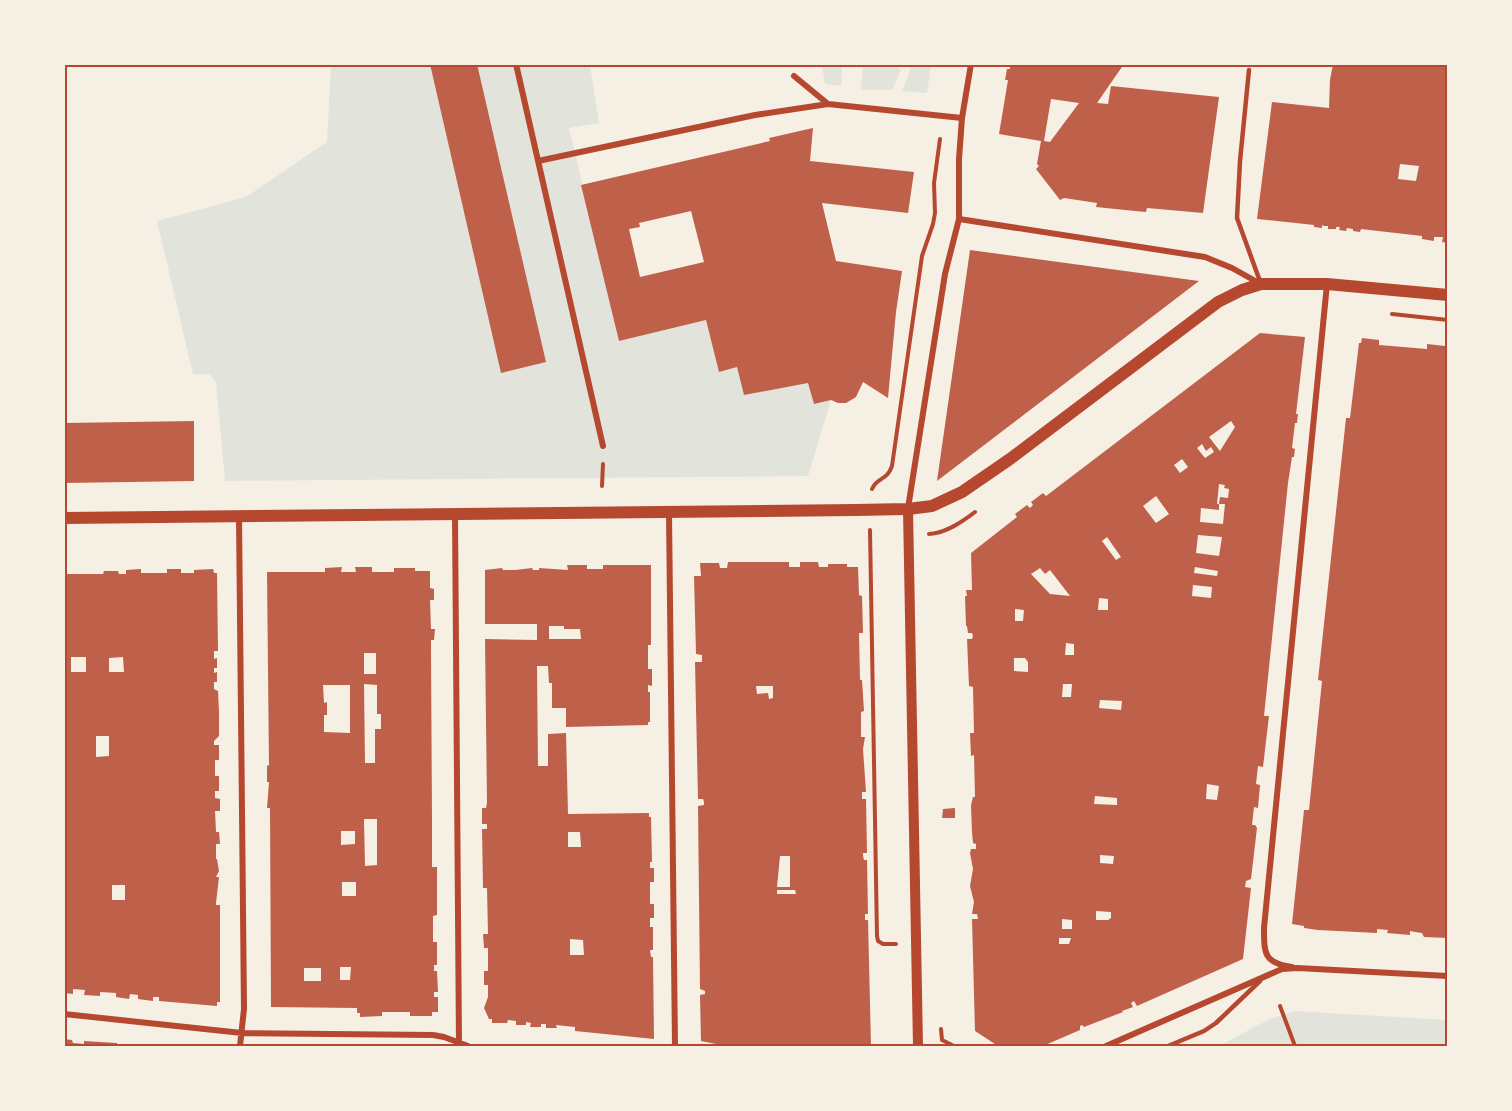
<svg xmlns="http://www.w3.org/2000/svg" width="1512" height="1111" viewBox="0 0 1512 1111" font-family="'Asap Condensed',sans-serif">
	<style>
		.green { fill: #e2e4dc }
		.building { fill: #bf614a; fill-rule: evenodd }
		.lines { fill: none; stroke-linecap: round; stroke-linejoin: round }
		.path { stroke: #b5482f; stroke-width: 4 }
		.service { stroke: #b5482f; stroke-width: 4.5 }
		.minor { stroke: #b5482f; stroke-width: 6 }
		.tertiary { stroke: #b5482f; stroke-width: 10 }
		.secondary { stroke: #b5482f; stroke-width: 12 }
		.neatline { fill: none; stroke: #b5482f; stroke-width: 2 }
	</style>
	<rect width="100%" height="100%" fill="#f6efe4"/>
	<path class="green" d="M 331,65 L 590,65 L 599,123 L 569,128 L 619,341 L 706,320 L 719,371 L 737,367 L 744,395 L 808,383 L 814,404 L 831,400 L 808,476 L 225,481 L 216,382 L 210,374 L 193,374 L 157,221 L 246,197 L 327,142 Z
		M 822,65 L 842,65 L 841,86 L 825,84 Z
		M 863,65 L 893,65 L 901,70 L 892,90 L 861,90 Z
		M 912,65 L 931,65 L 927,93 L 902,91 Z
		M 1295,1011 L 1447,1020 L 1447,1046 L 1219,1046 L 1270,1019 Z"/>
	<path class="building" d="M 430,64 L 477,64 L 546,362 L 501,373 Z
		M 1010,64 L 1124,64 L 1097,103 L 1108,104 L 1111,86 L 1219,97 L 1203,213 L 1147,208 L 1146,212 L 1135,211 L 1096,207 L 1097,203 L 1064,198 L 1060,200 L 1036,169 L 1039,166 L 1037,164 L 1041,141 L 999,134 L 1008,80 L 1005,80 L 1007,69 L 1010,69 ZM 1051,99 L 1079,103 L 1050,142 L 1044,141 Z
		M 1333,64 L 1448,64 L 1448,243 L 1442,242 L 1443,237 L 1434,237 L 1434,241 L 1422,239 L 1422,236 L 1361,229 L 1360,232 L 1353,231 L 1353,229 L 1347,228 L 1346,231 L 1339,230 L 1340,227 L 1336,227 L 1336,229 L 1328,229 L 1328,226 L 1324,226 L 1322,225 L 1322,228 L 1314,227 L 1314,225 L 1257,219 L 1272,102 L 1329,108 L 1330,80 ZM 1400,164 L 1419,166 L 1416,181 L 1398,179 Z
		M 813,128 L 810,161 L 914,172 L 908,213 L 822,203 L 836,261 L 902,271 L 896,312 L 888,398 L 863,382 L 856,397 L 846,403 L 838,403 L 831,400 L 814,404 L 808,383 L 744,395 L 737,367 L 719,372 L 706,320 L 619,341 L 581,185 L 770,141 L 769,138 ZM 691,211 L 704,262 L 640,277 L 629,229 L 640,227 L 639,223 Z
		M 970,250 L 1199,281 L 937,481 Z
		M 1260,333 L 1305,337 L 1296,414 L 1298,414 L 1297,423 L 1295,423 L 1292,448 L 1295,449 L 1294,457 L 1292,457 L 1288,483 L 1264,716 L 1269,716 L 1266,741 L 1263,767 L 1258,766 L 1256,784 L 1260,785 L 1258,808 L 1254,807 L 1252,825 L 1255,825 L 1257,828 L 1251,879 L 1246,881 L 1245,887 L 1251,888 L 1243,959 L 1137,1006 L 1134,1001 L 1131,1003 L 1133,1007 L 1122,1011 L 1123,1012 L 1084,1027 L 1082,1025 L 1080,1026 L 1080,1030 L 1043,1046 L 998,1046 L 975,1031 L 972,919 L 978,919 L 977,914 L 972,914 L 974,902 L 970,886 L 973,869 L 970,853 L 971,849 L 976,849 L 976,844 L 973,843 L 972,832 L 971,805 L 973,797 L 975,797 L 974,755 L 971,756 L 970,733 L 974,733 L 973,687 L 969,686 L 967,639 L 972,639 L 973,636 L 972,633 L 968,633 L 967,626 L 966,626 L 965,596 L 967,596 L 966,590 L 972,590 L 971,553 L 1017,517 L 1015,514 L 1027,505 L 1030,508 L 1033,505 L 1031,502 L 1043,493 L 1046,496 ZM 1231,421 L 1235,427 L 1220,451 L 1209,437 ZM 1202,444 L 1206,451 L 1211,447 L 1214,452 L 1205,458 L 1197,448 ZM 1182,459 L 1188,467 L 1180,473 L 1174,465 ZM 1219,484 L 1225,485 L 1224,488 L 1229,489 L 1228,498 L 1220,497 L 1219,504 L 1217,504 ZM 1156,496 L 1169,514 L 1156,523 L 1143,506 ZM 1219,504 L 1225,504 L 1223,524 L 1200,522 L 1201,508 L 1219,510 ZM 1198,535 L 1222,537 L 1219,556 L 1196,553 ZM 1107,537 L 1121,557 L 1116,560 L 1102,541 ZM 1195,567 L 1218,571 L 1217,576 L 1194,573 ZM 1040,568 L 1045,574 L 1050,570 L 1070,596 L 1050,594 L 1031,574 ZM 1193,585 L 1212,587 L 1211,598 L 1192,596 ZM 1099,598 L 1108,599 L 1108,610 L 1098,610 ZM 1015,609 L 1024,610 L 1023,621 L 1015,621 ZM 1066,643 L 1074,644 L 1074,655 L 1065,655 ZM 1014,658 L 1025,658 L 1028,662 L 1028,672 L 1014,671 ZM 1063,684 L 1072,684 L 1071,697 L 1062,697 ZM 1100,700 L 1122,701 L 1121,710 L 1099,708 ZM 1207,784 L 1219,786 L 1217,800 L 1206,799 ZM 1095,796 L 1117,798 L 1117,805 L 1094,804 ZM 1100,855 L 1114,856 L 1113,864 L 1100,863 ZM 1096,911 L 1111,912 L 1111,918 L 1108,920 L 1096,920 ZM 1062,919 L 1072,920 L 1072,929 L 1062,929 ZM 1059,938 L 1071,938 L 1069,944 L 1059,944 Z
		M 1362,338 L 1379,340 L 1379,345 L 1427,349 L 1427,344 L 1445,346 L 1445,351 L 1448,351 L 1448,938 L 1424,937 L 1422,933 L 1415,932 L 1410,931 L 1410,935 L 1387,933 L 1388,930 L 1377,929 L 1377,933 L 1318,930 L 1304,928 L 1304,926 L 1292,924 L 1304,810 L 1309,810 L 1322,681 L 1318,680 L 1346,418 L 1350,418 L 1359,343 L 1361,343 Z
		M 194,421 L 194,481 L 64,483 L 64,423 Z
		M 728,562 L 789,562 L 789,567 L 800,567 L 800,562 L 818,562 L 819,567 L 828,567 L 828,564 L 847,564 L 847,567 L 858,567 L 859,595 L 862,596 L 863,633 L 859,633 L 860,680 L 862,680 L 864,711 L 861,712 L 861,737 L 865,737 L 863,749 L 866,792 L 862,792 L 862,799 L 866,799 L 867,853 L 863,853 L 863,856 L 864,860 L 867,860 L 868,914 L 865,914 L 865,920 L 868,920 L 871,1046 L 764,1046 L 760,1044 L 721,1045 L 701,1041 L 700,995 L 705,994 L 705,991 L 700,989 L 698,806 L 704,805 L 704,802 L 703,799 L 698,799 L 695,662 L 702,662 L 702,655 L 696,654 L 694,576 L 701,576 L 700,563 L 719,563 L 720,568 L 727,568 ZM 756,686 L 773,686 L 773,698 L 769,699 L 768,693 L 757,694 ZM 780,856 L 790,856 L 790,887 L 777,887 ZM 777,890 L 795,890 L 796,894 L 777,894 Z
		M 567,565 L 587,565 L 587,569 L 603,569 L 603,565 L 651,565 L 651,645 L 648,645 L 648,669 L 652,669 L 652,686 L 648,685 L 648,692 L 650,692 L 650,722 L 648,722 L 648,725 L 566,727 L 566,708 L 552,708 L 552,683 L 549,683 L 548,666 L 537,666 L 538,766 L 548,766 L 548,734 L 566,733 L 568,814 L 649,813 L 649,817 L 651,817 L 652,862 L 650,862 L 650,868 L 654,868 L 654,882 L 650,882 L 650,904 L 654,904 L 654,918 L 650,918 L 650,927 L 653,927 L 653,950 L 650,950 L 651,957 L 653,957 L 654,1039 L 575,1031 L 575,1027 L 556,1025 L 557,1028 L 546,1028 L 546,1024 L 541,1024 L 541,1027 L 530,1027 L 531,1023 L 526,1022 L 526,1025 L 516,1025 L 516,1021 L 508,1020 L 507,1023 L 492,1023 L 492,1019 L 489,1019 L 484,1008 L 488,997 L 488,985 L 484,985 L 484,971 L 488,971 L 488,948 L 484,948 L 483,934 L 488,934 L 487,888 L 483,888 L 482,829 L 487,829 L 487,824 L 482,824 L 482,808 L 486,808 L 487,803 L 485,639 L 537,640 L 537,624 L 485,624 L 485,570 L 502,568 L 503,570 L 515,570 L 532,568 L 533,570 L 539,570 L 539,568 L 568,570 ZM 549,626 L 564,626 L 564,629 L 580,629 L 581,639 L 549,639 ZM 568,832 L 580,832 L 581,847 L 568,847 ZM 570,939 L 583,940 L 584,955 L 570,955 Z
		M 342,567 L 341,572 L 356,572 L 355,567 L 372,567 L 372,572 L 394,572 L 394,568 L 415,568 L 415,571 L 430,571 L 430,588 L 434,589 L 434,600 L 430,600 L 431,629 L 435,629 L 434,640 L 431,640 L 431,652 L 432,819 L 432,867 L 437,867 L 437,915 L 433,916 L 433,942 L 437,942 L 437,965 L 434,965 L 434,971 L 437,971 L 438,992 L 434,992 L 434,997 L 438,997 L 438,1012 L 432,1012 L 432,1016 L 410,1016 L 410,1012 L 382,1012 L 382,1016 L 360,1017 L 360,1013 L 357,1013 L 357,1008 L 271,1007 L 270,808 L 267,808 L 269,782 L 267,782 L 267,765 L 269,766 L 267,572 L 325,572 L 325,568 ZM 364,653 L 376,653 L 376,674 L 364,674 ZM 364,684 L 377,685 L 377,714 L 381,714 L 381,729 L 375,729 L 375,763 L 365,763 ZM 323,685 L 350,685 L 350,733 L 324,732 L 324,715 L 327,715 L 327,702 L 324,703 ZM 364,819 L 377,819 L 377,865 L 365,866 ZM 341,831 L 355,831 L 355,844 L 341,845 ZM 342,882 L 356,882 L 356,896 L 342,896 ZM 340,967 L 351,967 L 350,980 L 340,980 ZM 304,968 L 321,968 L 321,981 L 304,981 Z
		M 141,569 L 141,573 L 167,573 L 167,569 L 181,569 L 181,573 L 194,573 L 194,570 L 213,569 L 214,573 L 217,573 L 218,651 L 214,651 L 214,659 L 217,658 L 217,668 L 214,668 L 214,673 L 217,672 L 217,682 L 214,682 L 214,689 L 218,691 L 219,712 L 219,736 L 214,741 L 214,745 L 219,745 L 219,760 L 215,760 L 215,776 L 219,776 L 219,791 L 215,791 L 215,798 L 220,799 L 220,811 L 215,811 L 216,832 L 219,832 L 220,844 L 216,844 L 216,859 L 217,859 L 219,871 L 216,877 L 219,877 L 216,903 L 216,905 L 220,905 L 220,1002 L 217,1002 L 217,1006 L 159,1001 L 159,997 L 153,997 L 153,1001 L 138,999 L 138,995 L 130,994 L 129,999 L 116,997 L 116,993 L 100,992 L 100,996 L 84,995 L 85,990 L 73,989 L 73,994 L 64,993 L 64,574 L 103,574 L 104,571 L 118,571 L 119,574 L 126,574 L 126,570 ZM 71,657 L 86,657 L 86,672 L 71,672 ZM 123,657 L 124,672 L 109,672 L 109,658 ZM 96,736 L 109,736 L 109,756 L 96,757 ZM 112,885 L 125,885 L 125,900 L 112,900 Z
		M 955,808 L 955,818 L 942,818 L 943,809 Z
		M 64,1039 L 72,1040 L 73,1043 L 84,1044 L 84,1041 L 117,1043 L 117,1046 L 64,1046 Z"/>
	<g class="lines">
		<path class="path" d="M 1392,314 L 1448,320
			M 602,486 L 603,464
			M 872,489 C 877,477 887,481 892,466 L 922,256 L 933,224 L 935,213 L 934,183 L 940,139
			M 870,530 L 877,936 L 878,941 L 883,944 L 896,944
			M 929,534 C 946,533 962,522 975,512
			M 1280,1006 L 1295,1046
			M 941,1029 L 942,1040 L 954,1046"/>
		<path class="service" d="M 1249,70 L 1240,161 L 1237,218 L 1261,284
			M 1168,1046 L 1204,1031 L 1216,1023 L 1260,981"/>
		<path class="minor" d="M 516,64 L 603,446
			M 794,76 L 828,104 L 962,118
			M 538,161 L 755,115 L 828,104
			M 959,219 L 1205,257 L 1232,268 L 1259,283
			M 908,508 L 945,274 L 959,219 L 959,159 L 962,118 L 971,64
			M 669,513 L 675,1046
			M 455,515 L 459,1046
			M 239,517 L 244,1009 L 240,1046
			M 1292,967 C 1264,963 1264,954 1264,928 L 1327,284
			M 64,1014 L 242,1033 L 433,1035 L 444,1037 L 468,1046
			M 1106,1046 L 1282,969 L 1297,968 L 1448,976"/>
		<path class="tertiary" d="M 908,509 L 918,1046"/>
		<path class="secondary" d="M 64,518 L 855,510 L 908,509 L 932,506 L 962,492 L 1010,459 L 1218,302 L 1242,290 L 1261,284 L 1327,284 L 1448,295"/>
	</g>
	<rect width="1512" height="1111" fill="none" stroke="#f6efe4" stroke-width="132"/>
	<rect x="66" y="66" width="1380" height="979" class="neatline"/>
</svg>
